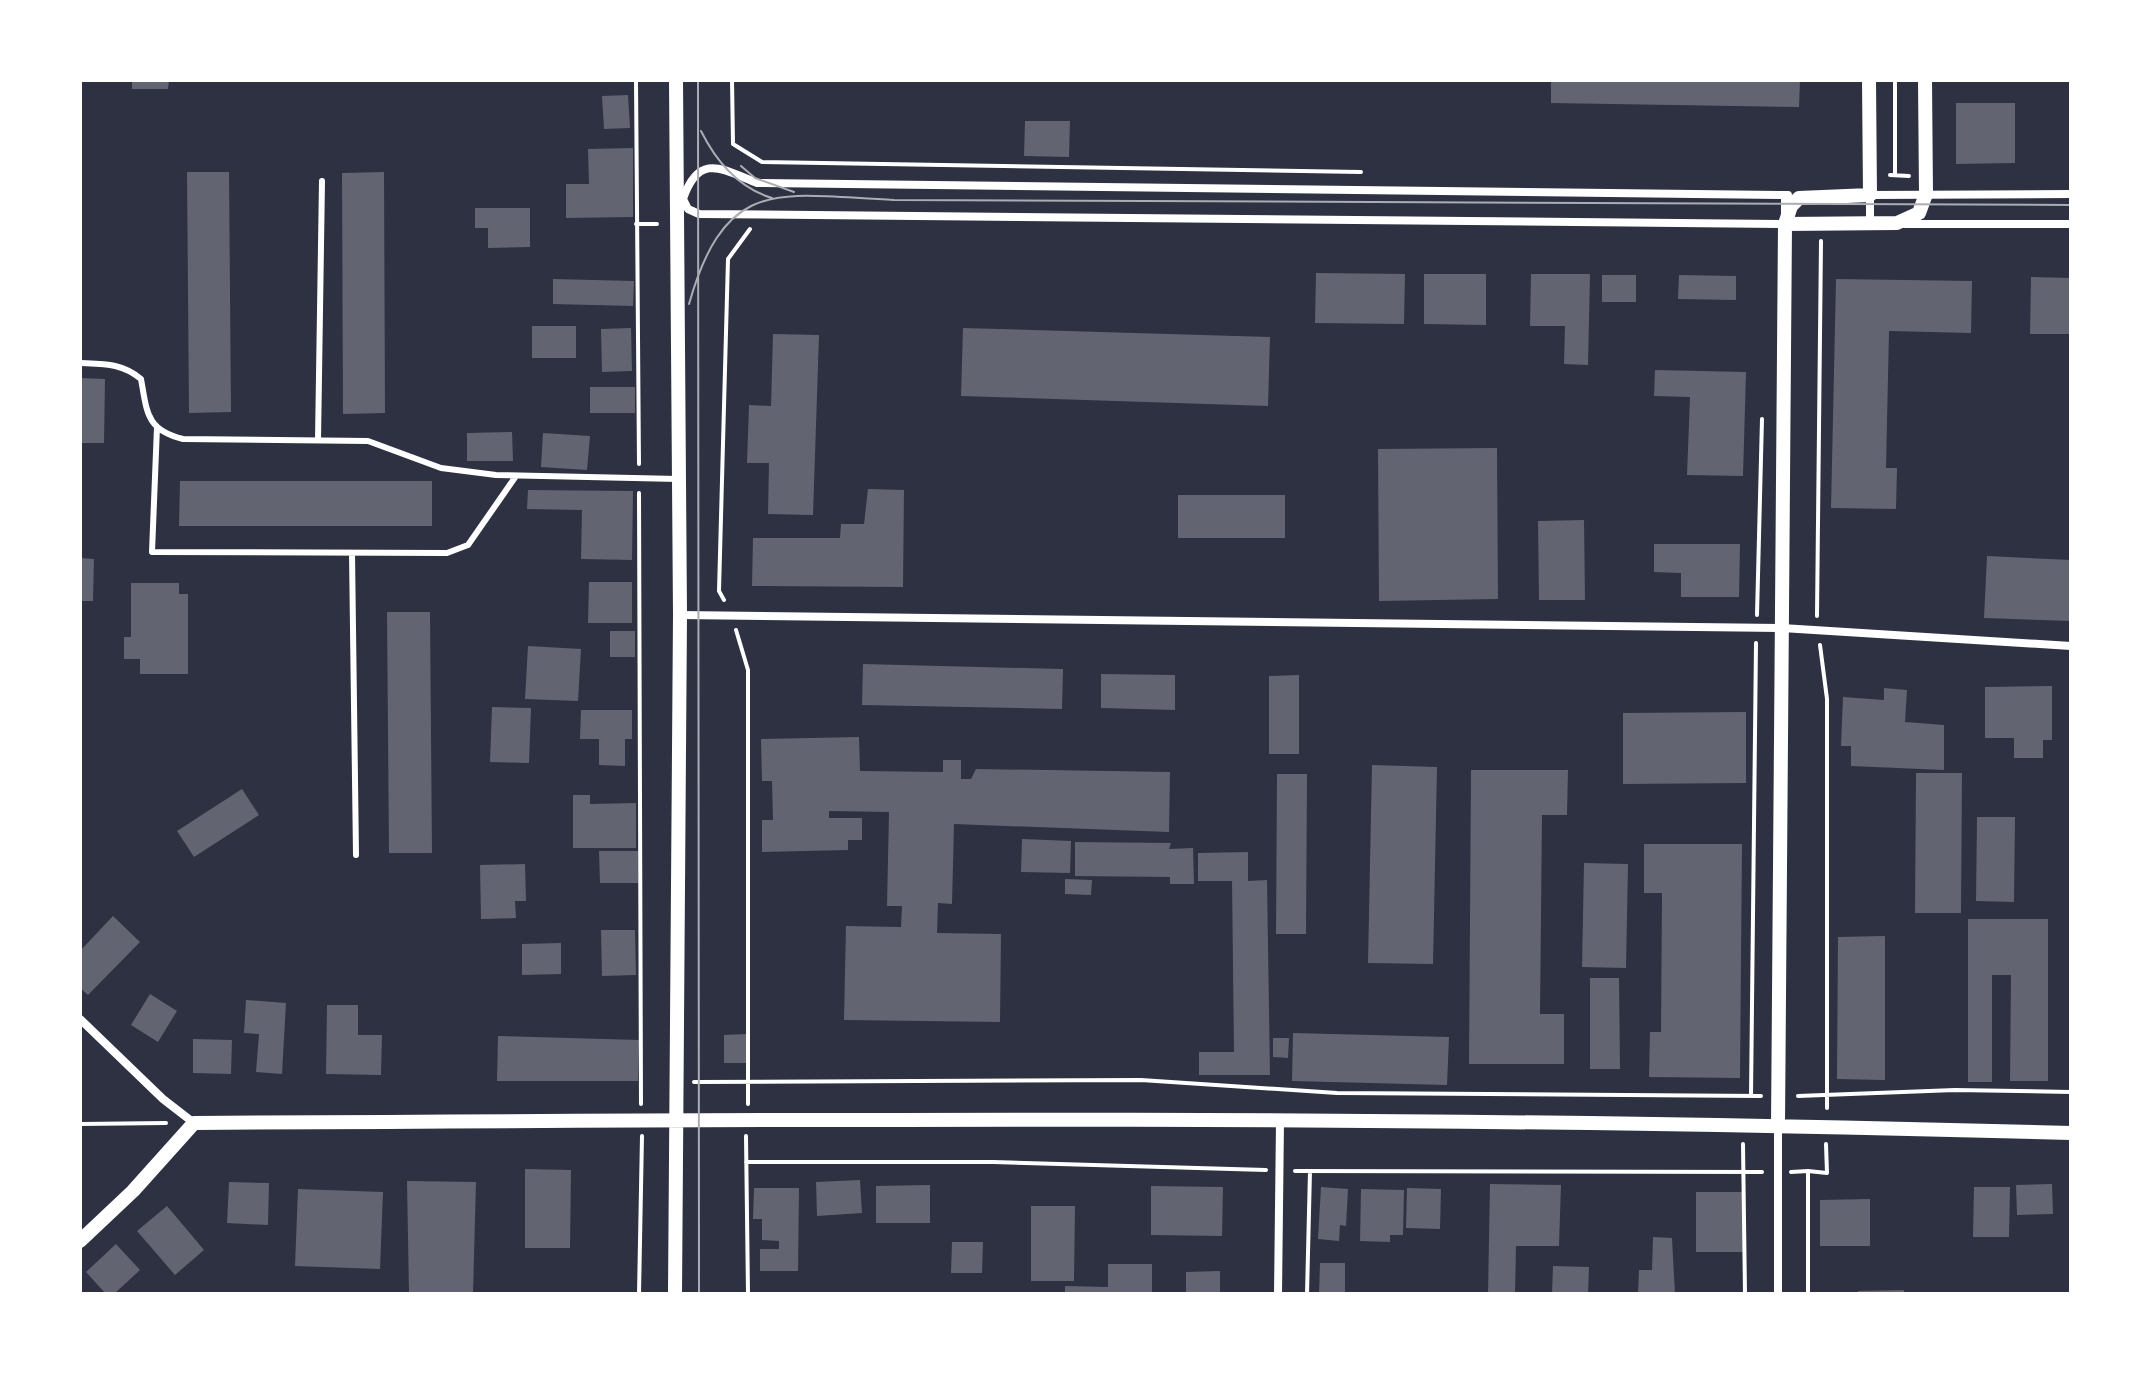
<svg xmlns="http://www.w3.org/2000/svg" width="2151" height="1374" viewBox="0 0 2151 1374" font-family="'DM Sans',sans-serif">
	<style>
		.building { fill: #626471 }
		.lines { fill: none; stroke-linecap: round; stroke-linejoin: round }
		.path { stroke: #fff; stroke-width: 4 }
		.service { stroke: #fff; stroke-width: 6 }
		.minor { stroke: #fff; stroke-width: 8 }
		.tertiary { stroke: #fff; stroke-width: 14 }
		.tram { stroke: #abadb3; stroke-width: 2 }
	</style>
	<rect width="100%" height="100%" fill="#2d3142"/>
	<path class="building" d="M 132,80 L 169,80 L 168,89 L 132,89 Z
		M 1551,80 L 1800,80 L 1799,107 L 1551,103 Z
		M 628,95 L 630,128 L 604,129 L 602,96 Z
		M 1956,103 L 2015,103 L 2015,163 L 1956,164 Z
		M 1025,121 L 1070,121 L 1069,157 L 1024,156 Z
		M 633,148 L 633,217 L 566,218 L 566,184 L 589,184 L 588,149 Z
		M 187,172 L 229,172 L 231,412 L 189,413 Z
		M 384,172 L 385,413 L 343,414 L 342,173 Z
		M 475,208 L 530,208 L 530,247 L 488,248 L 488,228 L 475,228 Z
		M 1316,273 L 1405,274 L 1404,324 L 1315,323 Z
		M 1424,274 L 1486,274 L 1486,325 L 1424,324 Z
		M 1531,274 L 1590,274 L 1588,365 L 1564,364 L 1565,326 L 1530,326 Z
		M 1602,275 L 1636,275 L 1636,302 L 1602,302 Z
		M 1679,275 L 1736,276 L 1736,300 L 1678,299 Z
		M 2031,277 L 2071,278 L 2071,334 L 2030,334 Z
		M 553,279 L 634,281 L 633,306 L 553,304 Z
		M 1836,279 L 1972,281 L 1971,333 L 1889,331 L 1886,468 L 1897,468 L 1896,509 L 1831,508 Z
		M 532,326 L 576,326 L 576,358 L 532,358 Z
		M 631,328 L 632,371 L 602,372 L 601,329 Z
		M 963,328 L 1270,337 L 1268,406 L 961,396 Z
		M 773,334 L 819,335 L 813,515 L 768,514 L 769,463 L 747,463 L 749,405 L 771,406 Z
		M 1655,370 L 1746,372 L 1743,476 L 1687,475 L 1690,397 L 1654,396 Z
		M 80,378 L 105,379 L 104,443 L 80,443 Z
		M 590,387 L 635,387 L 635,413 L 590,413 Z
		M 512,432 L 513,461 L 467,461 L 467,433 Z
		M 543,433 L 590,436 L 587,470 L 541,467 Z
		M 1497,448 L 1498,599 L 1379,601 L 1378,449 Z
		M 180,481 L 432,481 L 432,526 L 179,526 Z
		M 868,489 L 904,490 L 903,587 L 752,586 L 753,538 L 840,538 L 841,524 L 864,524 Z
		M 528,490 L 633,491 L 632,560 L 581,559 L 582,510 L 527,509 Z
		M 1178,495 L 1285,495 L 1285,538 L 1178,538 Z
		M 1584,520 L 1585,600 L 1539,600 L 1538,521 Z
		M 1654,544 L 1740,544 L 1739,597 L 1681,597 L 1681,573 L 1654,572 Z
		M 1987,556 L 2071,560 L 2071,621 L 1984,618 Z
		M 80,558 L 94,559 L 93,601 L 80,601 Z
		M 589,582 L 632,582 L 632,623 L 588,623 Z
		M 131,583 L 179,583 L 179,594 L 188,594 L 188,674 L 140,674 L 140,659 L 124,659 L 124,637 L 131,637 Z
		M 387,612 L 430,612 L 432,853 L 389,853 Z
		M 610,631 L 635,631 L 635,657 L 610,657 Z
		M 528,646 L 581,649 L 578,701 L 525,699 Z
		M 863,664 L 1063,669 L 1062,709 L 862,705 Z
		M 1101,674 L 1175,675 L 1175,710 L 1101,708 Z
		M 1299,675 L 1299,754 L 1269,754 L 1269,676 Z
		M 2052,686 L 2052,740 L 2043,740 L 2043,758 L 2014,758 L 2014,738 L 1985,738 L 1985,687 Z
		M 1884,688 L 1907,690 L 1905,722 L 1944,725 L 1944,770 L 1851,766 L 1851,746 L 1841,746 L 1843,697 L 1884,700 Z
		M 492,707 L 531,708 L 529,763 L 490,762 Z
		M 581,710 L 632,710 L 632,739 L 625,739 L 625,766 L 599,765 L 599,739 L 580,739 Z
		M 1746,712 L 1746,783 L 1623,784 L 1623,713 Z
		M 859,737 L 860,771 L 943,772 L 943,760 L 961,760 L 961,779 L 971,779 L 976,769 L 1170,772 L 1169,832 L 954,824 L 952,904 L 938,903 L 937,933 L 1001,934 L 1000,1022 L 844,1020 L 846,926 L 901,927 L 902,906 L 887,906 L 889,812 L 829,811 L 829,818 L 862,818 L 862,840 L 848,840 L 848,850 L 762,852 L 762,820 L 773,820 L 772,781 L 762,781 L 761,739 Z
		M 1372,765 L 1437,767 L 1433,964 L 1368,963 Z
		M 1471,770 L 1568,770 L 1567,815 L 1542,815 L 1540,1014 L 1564,1014 L 1564,1064 L 1469,1064 Z
		M 1916,773 L 1962,773 L 1961,913 L 1915,913 Z
		M 1277,774 L 1307,774 L 1306,934 L 1276,934 Z
		M 242,789 L 259,815 L 194,857 L 177,831 Z
		M 573,795 L 590,795 L 590,804 L 636,803 L 636,848 L 573,848 Z
		M 1977,817 L 2015,817 L 2014,902 L 1976,901 Z
		M 1022,839 L 1071,841 L 1070,873 L 1021,872 Z
		M 1075,842 L 1171,843 L 1169,849 L 1193,848 L 1194,884 L 1170,884 L 1170,877 L 1075,876 Z
		M 1644,844 L 1742,844 L 1740,1078 L 1649,1077 L 1650,1032 L 1661,1032 L 1662,893 L 1644,893 Z
		M 599,851 L 638,851 L 638,883 L 600,883 Z
		M 1248,852 L 1248,881 L 1267,880 L 1270,1075 L 1199,1075 L 1199,1052 L 1234,1052 L 1232,881 L 1198,881 L 1198,853 Z
		M 1584,863 L 1628,864 L 1626,968 L 1582,967 Z
		M 525,864 L 526,901 L 515,901 L 516,918 L 481,919 L 480,865 Z
		M 1065,879 L 1092,880 L 1091,895 L 1065,894 Z
		M 113,916 L 140,942 L 88,995 L 80,988 L 80,951 Z
		M 1968,919 L 2048,919 L 2048,1081 L 2010,1081 L 2011,975 L 1992,975 L 1992,1082 L 1968,1082 Z
		M 601,930 L 635,930 L 636,975 L 602,976 Z
		M 1885,936 L 1885,1080 L 1837,1079 L 1838,937 Z
		M 561,943 L 561,974 L 522,975 L 522,944 Z
		M 1590,978 L 1619,978 L 1620,1069 L 1590,1069 Z
		M 150,994 L 177,1011 L 158,1042 L 131,1025 Z
		M 246,1000 L 286,1003 L 282,1074 L 256,1072 L 259,1034 L 244,1033 Z
		M 327,1005 L 358,1005 L 358,1035 L 382,1035 L 381,1075 L 326,1074 Z
		M 1293,1033 L 1449,1037 L 1447,1085 L 1292,1081 Z
		M 747,1034 L 747,1063 L 724,1063 L 724,1035 Z
		M 498,1036 L 639,1040 L 638,1081 L 497,1081 Z
		M 1273,1038 L 1289,1038 L 1288,1058 L 1273,1057 Z
		M 193,1039 L 232,1040 L 231,1074 L 193,1073 Z
		M 525,1169 L 571,1170 L 570,1248 L 525,1248 Z
		M 860,1180 L 862,1213 L 817,1216 L 816,1182 Z
		M 407,1181 L 476,1182 L 473,1294 L 409,1294 Z
		M 229,1182 L 269,1183 L 268,1225 L 227,1223 Z
		M 1490,1184 L 1561,1185 L 1559,1246 L 1516,1246 L 1515,1294 L 1488,1294 Z
		M 2052,1184 L 2053,1214 L 2017,1215 L 2016,1185 Z
		M 930,1185 L 930,1223 L 876,1223 L 876,1186 Z
		M 1151,1186 L 1223,1187 L 1222,1236 L 1151,1235 Z
		M 1321,1187 L 1348,1189 L 1346,1226 L 1340,1225 L 1339,1241 L 1318,1239 Z
		M 1974,1187 L 2010,1187 L 2009,1237 L 1973,1237 Z
		M 754,1188 L 799,1188 L 798,1271 L 760,1271 L 760,1249 L 779,1249 L 779,1241 L 762,1240 L 762,1219 L 753,1219 Z
		M 1407,1188 L 1441,1189 L 1440,1229 L 1406,1228 Z
		M 298,1189 L 383,1192 L 380,1269 L 295,1266 Z
		M 1361,1189 L 1404,1190 L 1403,1235 L 1390,1235 L 1390,1242 L 1360,1241 Z
		M 1696,1192 L 1744,1192 L 1744,1252 L 1696,1252 Z
		M 1870,1199 L 1870,1246 L 1820,1246 L 1820,1200 Z
		M 167,1206 L 204,1250 L 175,1275 L 137,1231 Z
		M 1031,1206 L 1075,1206 L 1074,1281 L 1031,1281 Z
		M 1653,1237 L 1672,1238 L 1675,1294 L 1638,1294 L 1639,1270 L 1652,1270 Z
		M 952,1242 L 983,1242 L 982,1273 L 951,1273 Z
		M 116,1244 L 140,1270 L 114,1294 L 106,1294 L 86,1272 Z
		M 1320,1263 L 1345,1263 L 1345,1294 L 1319,1294 Z
		M 1108,1264 L 1152,1264 L 1152,1294 L 1065,1294 L 1065,1286 L 1108,1287 Z
		M 1553,1266 L 1589,1267 L 1588,1294 L 1552,1294 Z
		M 1220,1271 L 1220,1294 L 1186,1294 L 1186,1272 Z
		M 1904,1290 L 1904,1294 L 1858,1294 L 1858,1291 Z"/>
	<g class="lines">
		<path class="path" d="M 636,80 L 639,464
			M 732,80 L 733,144 L 762,162 L 1361,172
			M 1895,80 L 1895,175
			M 1890,175 L 1909,176
			M 636,224 L 657,224
			M 639,493 L 641,1104
			M 724,600 L 719,591 L 728,259 L 750,229
			M 1757,615 L 1762,419
			M 1817,616 L 1821,241
			M 736,630 L 748,670 L 748,1104
			M 1820,645 L 1827,699 L 1827,1108
			M 694,1082 L 1141,1080 L 1337,1093 L 1761,1096
			M 1751,1096 L 1756,643
			M 1798,1096 L 1955,1090 L 2071,1092
			M 80,1124 L 166,1123
			M 746,1136 L 748,1294
			M 1743,1144 L 1745,1294
			M 746,1162 L 993,1162 L 1266,1170
			M 1295,1171 L 1762,1172
			M 1791,1172 L 1808,1171
			M 639,1294 L 642,1136
			M 1307,1294 L 1310,1171
			M 1808,1294 L 1808,1171 L 1827,1173 L 1826,1144"/>
		<path class="service" d="M 80,363 C 104,364 122,363 141,379 C 147,412 146,430 183,439 L 368,441 L 441,468 L 496,475 L 678,479
			M 157,427 L 152,552 L 447,553 L 468,545 L 516,476
			M 318,440 L 322,181
			M 352,553 L 356,855"/>
		<path class="minor" d="M 681,195 L 688,209 L 699,214 L 1785,224 L 1785,195
			M 683,199 C 699,152 722,169 757,183 L 1788,195
			M 1870,224 L 1870,195 L 2071,194
			M 1905,224 L 2071,224
			M 680,615 L 1782,628 L 2071,646
			M 80,1019 L 163,1099 L 194,1123
			M 1278,1294 L 1280,1122
			M 1778,1294 L 1778,1125"/>
		<path class="tertiary" d="M 1785,224 L 1897,223 L 1919,213 L 1926,194 L 1925,80
			M 1778,1125 L 1785,224 L 1791,206 L 1799,198 L 1870,195 L 1869,80
			M 80,1241 L 133,1191 L 194,1123 C 819,1119 1446,1115 2071,1133
			M 675,1294 L 680,615 L 676,80"/>
		<path class="tram" d="M 698,80 L 699,1294
			M 701,131 C 716,161 739,188 772,198
			M 741,166 L 755,178 L 794,192
			M 689,304 C 726,174 780,195 894,200 L 2071,205"/>
	</g>
	<rect width="2151" height="1374" fill="none" stroke="#ffffff" stroke-width="164"/>
</svg>
